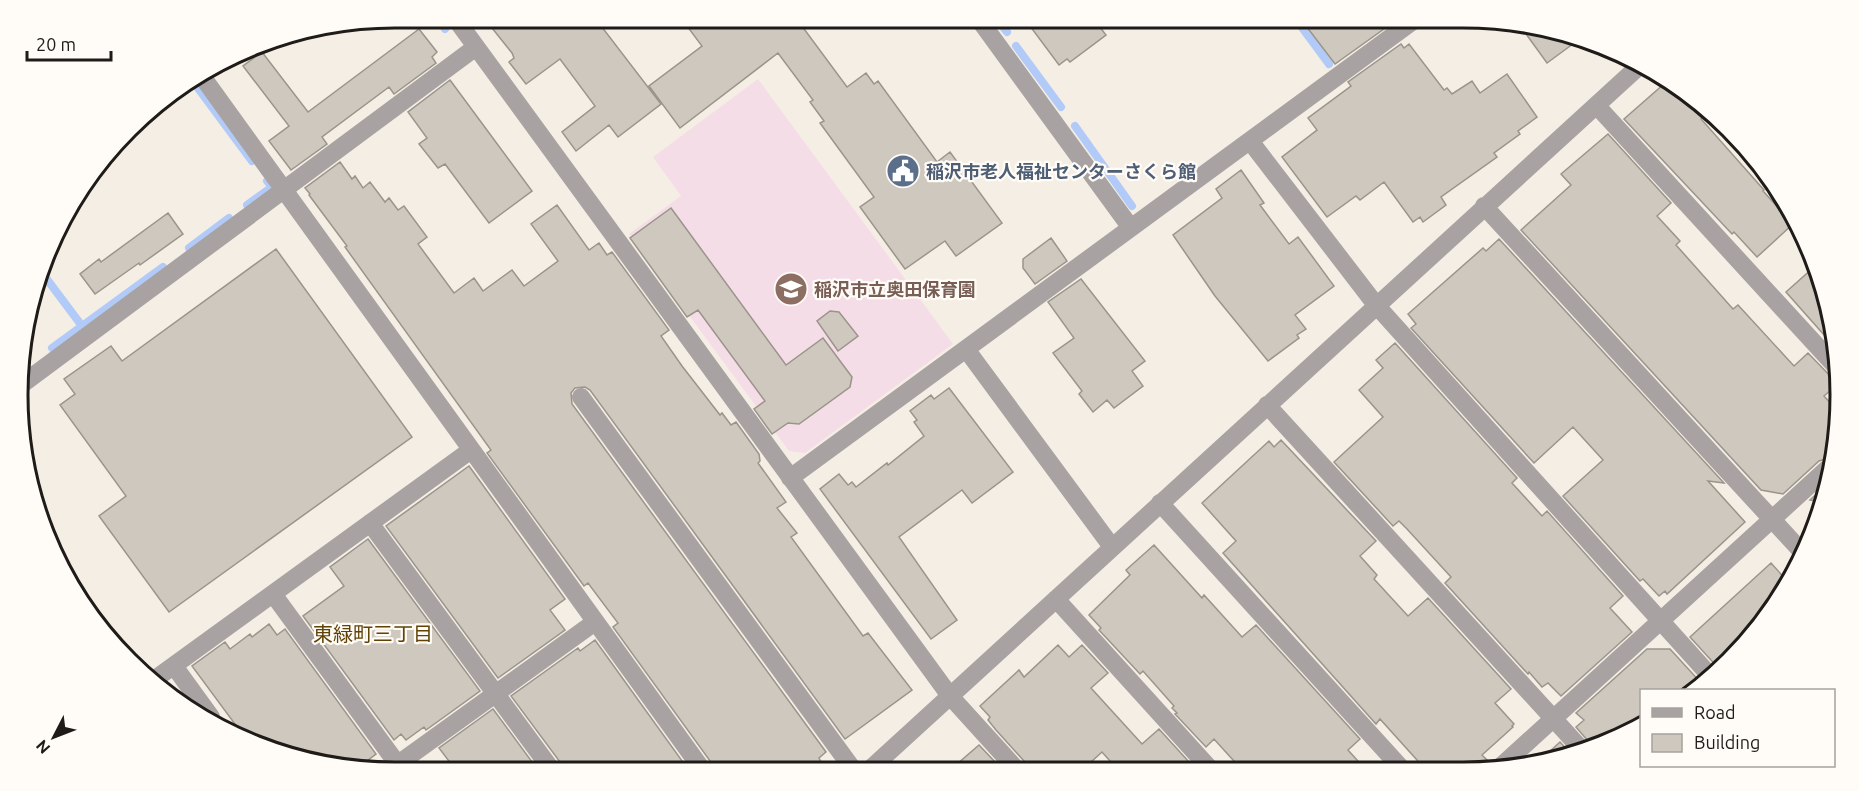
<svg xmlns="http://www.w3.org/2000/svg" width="1859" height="791" viewBox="0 0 1859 791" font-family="Ubuntu,'Noto Sans JP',sans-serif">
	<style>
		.education { fill: #f5dde8 }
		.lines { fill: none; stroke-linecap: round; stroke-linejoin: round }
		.stream { stroke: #b1caf7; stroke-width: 8 }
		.building { fill: #cfc8be; stroke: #9b948b; stroke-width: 1.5 }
		.minor { stroke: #a8a2a3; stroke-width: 18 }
		.labels { text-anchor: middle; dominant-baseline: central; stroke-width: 4.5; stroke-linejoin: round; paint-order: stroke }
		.service-label { font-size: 18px; font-weight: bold; fill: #4e5e75; stroke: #fffcf8; text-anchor: start }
		.education-label { font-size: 18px; font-weight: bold; fill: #785e54; stroke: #fffcf8; text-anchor: start }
		.neighbourhood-label { font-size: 20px; fill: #604207; stroke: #fffcf8 }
		.rim { fill: none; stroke: #1e1b18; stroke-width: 3 }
	</style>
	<rect width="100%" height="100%" fill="#f5eee4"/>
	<path class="education" d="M 758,79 L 953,344 L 805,453 L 789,451 L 629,234 L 681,196 L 653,157 Z"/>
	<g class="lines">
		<path class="stream" d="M 437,18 L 445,29
			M 996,18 L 1007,32
			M 1295,18 L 1329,64
			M 1016,46 L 1061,107
			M 195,84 L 252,161
			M 1075,126 L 1132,206
			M 247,205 L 272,187 L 267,181
			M 189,248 L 229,218
			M 43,274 L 82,326
			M 52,348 L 163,267"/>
	</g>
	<path class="building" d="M 484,18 L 595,18 L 661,104 L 618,137 L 609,125 L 576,151 L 562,132 L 595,106 L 560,59 L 526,84 L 509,62 L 514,58 L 512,53 Z
		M 681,18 L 796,18 L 847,87 L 866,73 L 874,84 L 878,81 L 937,162 L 950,152 L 1002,223 L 956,256 L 945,241 L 905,269 L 860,207 L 874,197 L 820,123 L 824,121 L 810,102 L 813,100 L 778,53 L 680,128 L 649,86 L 702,46 Z
		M 1024,18 L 1093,18 L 1106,35 L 1070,62 L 1067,59 L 1059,65 Z
		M 1300,18 L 1382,18 L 1388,26 L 1335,64 Z
		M 1521,27 L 1581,38 L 1547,63 Z
		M 419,29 L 437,52 L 432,57 L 436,63 L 394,94 L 389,87 L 322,137 L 327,144 L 291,170 L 269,141 L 289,126 L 243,66 L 262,52 L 308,112 Z
		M 1401,44 L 1404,48 L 1409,44 L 1444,90 L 1447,88 L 1452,94 L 1472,81 L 1480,93 L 1507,74 L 1537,117 L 1518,131 L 1520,134 L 1494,153 L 1497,157 L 1441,197 L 1446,205 L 1423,222 L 1420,217 L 1413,222 L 1384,182 L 1360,200 L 1356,196 L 1327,217 L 1282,157 L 1317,130 L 1308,118 L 1351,86 L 1348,82 Z
		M 450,80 L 532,191 L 489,223 L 445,164 L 438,168 L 419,144 L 427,138 L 408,112 Z
		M 1664,84 L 1682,95 L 1702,117 L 1701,119 L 1764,190 L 1763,191 L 1793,224 L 1757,257 L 1734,232 L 1732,234 L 1624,119 Z
		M 1608,134 L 1671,203 L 1657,216 L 1680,241 L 1676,245 L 1733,309 L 1738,305 L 1794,366 L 1808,353 L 1838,384 L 1824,396 L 1835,408 L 1829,458 L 1819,461 L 1783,494 L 1761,490 L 1521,230 L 1571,185 L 1561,174 Z
		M 340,162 L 352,179 L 355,176 L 363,188 L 370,182 L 385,202 L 389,198 L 398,210 L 404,206 L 427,237 L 418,244 L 454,293 L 474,278 L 483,291 L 512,270 L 524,286 L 558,261 L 531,224 L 557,205 L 589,250 L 599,243 L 607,255 L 612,252 L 669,330 L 661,336 L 682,366 L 720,415 L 722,413 L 731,425 L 736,422 L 759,454 L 760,461 L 758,463 L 786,502 L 777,508 L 797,533 L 791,537 L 863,636 L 868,633 L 912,690 L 845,739 L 590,390 L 585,387 L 575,388 L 571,393 L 572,404 L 826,752 L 819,758 L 821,762 L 807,772 L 715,772 L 713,765 L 613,627 L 618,623 L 588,583 L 584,586 L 487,453 L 491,450 L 345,247 L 347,246 L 309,195 L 310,194 L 305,188 Z
		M 1241,170 L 1264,203 L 1260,205 L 1289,244 L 1298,237 L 1334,286 L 1295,315 L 1306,329 L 1297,335 L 1299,338 L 1268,361 L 1215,296 L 1173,235 L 1222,198 L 1216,189 Z
		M 671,208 L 786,365 L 823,338 L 852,377 L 850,387 L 799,424 L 788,423 L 772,434 L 754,409 L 765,401 L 698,310 L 687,317 L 630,238 Z
		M 168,213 L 183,234 L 140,265 L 139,263 L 95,294 L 80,274 L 99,259 L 101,262 Z
		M 1051,238 L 1067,261 L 1035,284 L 1023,268 L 1023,259 Z
		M 1499,239 L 1724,483 L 1708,481 L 1745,522 L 1667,594 L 1665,591 L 1659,596 L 1643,579 L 1640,581 L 1563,496 L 1603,460 L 1573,427 L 1534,463 L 1411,328 L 1416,324 L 1408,314 L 1483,248 L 1486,251 Z
		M 276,249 L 412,437 L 169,612 L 99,516 L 126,496 L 60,405 L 75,394 L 64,379 L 111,346 L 122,361 Z
		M 1813,268 L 1821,299 L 1833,345 L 1786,292 Z
		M 1081,279 L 1145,361 L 1132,371 L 1143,386 L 1114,408 L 1107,400 L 1093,412 L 1079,394 L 1082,391 L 1053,353 L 1074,338 L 1048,302 Z
		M 830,311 L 839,312 L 858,336 L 838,351 L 817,321 Z
		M 1395,343 L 1517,478 L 1512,483 L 1542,516 L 1547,511 L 1623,596 L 1610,608 L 1632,632 L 1561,696 L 1548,683 L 1542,687 L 1529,672 L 1528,674 L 1445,583 L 1451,577 L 1407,529 L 1399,521 L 1393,526 L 1334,462 L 1383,417 L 1359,390 L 1383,368 L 1376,360 Z
		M 949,388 L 1013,472 L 972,503 L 962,490 L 899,537 L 957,620 L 931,639 L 820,489 L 839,474 L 848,485 L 852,482 L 856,487 L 887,463 L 888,465 L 924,436 L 914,422 L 917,420 L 910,411 L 931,395 L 934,399 Z
		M 1281,440 L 1376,541 L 1360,556 L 1377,575 L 1374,579 L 1408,616 L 1428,598 L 1511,689 L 1495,703 L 1514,724 L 1512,726 L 1513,727 L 1482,755 L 1489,762 L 1486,770 L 1426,770 L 1380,719 L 1376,724 L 1223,553 L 1236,541 L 1202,503 L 1269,441 L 1274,447 Z
		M 469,466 L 565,599 L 550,610 L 565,630 L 498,678 L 386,526 Z
		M 1825,486 L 1823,502 L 1810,500 Z
		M 368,539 L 480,691 L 426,730 L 424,727 L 406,740 L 401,734 L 394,740 L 303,616 L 344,586 L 330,567 Z
		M 1154,545 L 1202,598 L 1204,595 L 1242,637 L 1256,625 L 1360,739 L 1348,750 L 1366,770 L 1243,771 L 1214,739 L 1206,747 L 1175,714 L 1177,713 L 1172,708 L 1174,706 L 1143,671 L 1140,674 L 1099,630 L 1101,628 L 1089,615 L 1130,575 L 1126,570 Z
		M 1771,563 L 1789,583 L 1777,606 L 1720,670 L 1690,637 Z
		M 269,624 L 277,635 L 285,629 L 376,754 L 359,767 L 274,753 L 243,735 L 192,666 L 225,642 L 230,649 L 250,634 L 252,637 Z
		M 595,640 L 690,772 L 565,772 L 563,766 L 511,696 L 578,648 L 580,651 Z
		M 1058,645 L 1069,657 L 1082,645 L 1108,673 L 1091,688 L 1142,744 L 1159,729 L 1189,762 L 1180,771 L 1119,771 L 1102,752 L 1081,771 L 1033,771 L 996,730 L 988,720 L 990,717 L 980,706 L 1019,670 L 1024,677 Z
		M 1647,649 L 1670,649 L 1703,685 L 1695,690 L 1641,690 L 1641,723 L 1608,744 L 1594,748 L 1576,727 L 1584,720 L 1576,713 Z
		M 493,709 L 535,766 L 527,773 L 458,773 L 439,748 Z
		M 1560,742 L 1571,754 L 1536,764 Z
		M 979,745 L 996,763 L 987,771 L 949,771 Z"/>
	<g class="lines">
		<path class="minor" d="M 455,18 L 950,696 L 1018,771
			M 978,18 L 1131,228
			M 204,79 L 704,772
			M 1597,106 L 1840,371
			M 1250,141 L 1376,305 L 1713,679
			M 1484,206 L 1803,553
			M 966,349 L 1112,547
			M 25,382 L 476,47
			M 581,397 L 855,772
			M 1267,405 L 1583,751
			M 790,478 L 1417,18
			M 1160,503 L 1403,770
			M 370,523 L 554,773
			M 273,594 L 404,773
			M 1056,599 L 1212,771
			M 174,666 L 211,717
			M 151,682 L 471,450
			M 1497,770 L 1827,469
			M 387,772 L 595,622
			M 867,772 L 1637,68"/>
	</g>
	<defs>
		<g id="civic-disc" transform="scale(1.725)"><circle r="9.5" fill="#5c6f8a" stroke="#fffcf8"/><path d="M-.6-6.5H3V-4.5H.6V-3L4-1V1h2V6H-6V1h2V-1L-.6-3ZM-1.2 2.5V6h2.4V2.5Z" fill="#fff"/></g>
		<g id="school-disc" transform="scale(1.725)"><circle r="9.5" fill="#8d6e63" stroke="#fffcf8"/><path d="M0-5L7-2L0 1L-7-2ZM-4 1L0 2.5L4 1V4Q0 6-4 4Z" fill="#fff"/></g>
	</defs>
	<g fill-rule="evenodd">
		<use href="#civic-disc" x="903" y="171"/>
		<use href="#school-disc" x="791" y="289"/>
	</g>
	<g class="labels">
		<g class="service-label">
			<text x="926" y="171">稲沢市老人福祉センターさくら館</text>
		</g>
		<g class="education-label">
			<text x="814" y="289">稲沢市立奥田保育園</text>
		</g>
		<g class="neighbourhood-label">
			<text x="373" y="633">東緑町三丁目</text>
		</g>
	</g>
	<path d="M0 0H1859V791H0ZM395 28H1463A367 367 0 0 1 1830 395V395A367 367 0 0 1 1463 762H395A367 367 0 0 1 28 395V395A367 367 0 0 1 395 28Z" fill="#fffcf8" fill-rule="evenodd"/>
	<path class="rim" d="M395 28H1463A367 367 0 0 1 1830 395V395A367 367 0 0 1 1463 762H395A367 367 0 0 1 28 395V395A367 367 0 0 1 395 28Z"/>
	<rect x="1640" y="689" width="195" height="78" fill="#fffcf8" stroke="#a5a29e" stroke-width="1.5"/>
	<rect x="1652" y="708" width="30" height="9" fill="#a8a2a3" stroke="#a5a29e" stroke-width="1.5"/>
	<text x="1694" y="719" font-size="18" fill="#1e1b18">Road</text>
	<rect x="1652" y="734" width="30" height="18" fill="#cfc8be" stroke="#a5a29e" stroke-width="1.5"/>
	<text x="1694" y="749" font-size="18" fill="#1e1b18">Building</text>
	<g transform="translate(54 737) rotate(228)" stroke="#fffcf8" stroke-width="4.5" paint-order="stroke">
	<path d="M0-4.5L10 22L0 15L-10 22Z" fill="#1e1b18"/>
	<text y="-9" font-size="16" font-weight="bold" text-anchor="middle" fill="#1e1b18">N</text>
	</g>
	<path d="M27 51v9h84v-9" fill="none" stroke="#1e1b18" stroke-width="3"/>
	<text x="36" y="51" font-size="18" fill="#1e1b18" stroke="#fffcf8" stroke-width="4.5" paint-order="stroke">20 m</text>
</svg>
